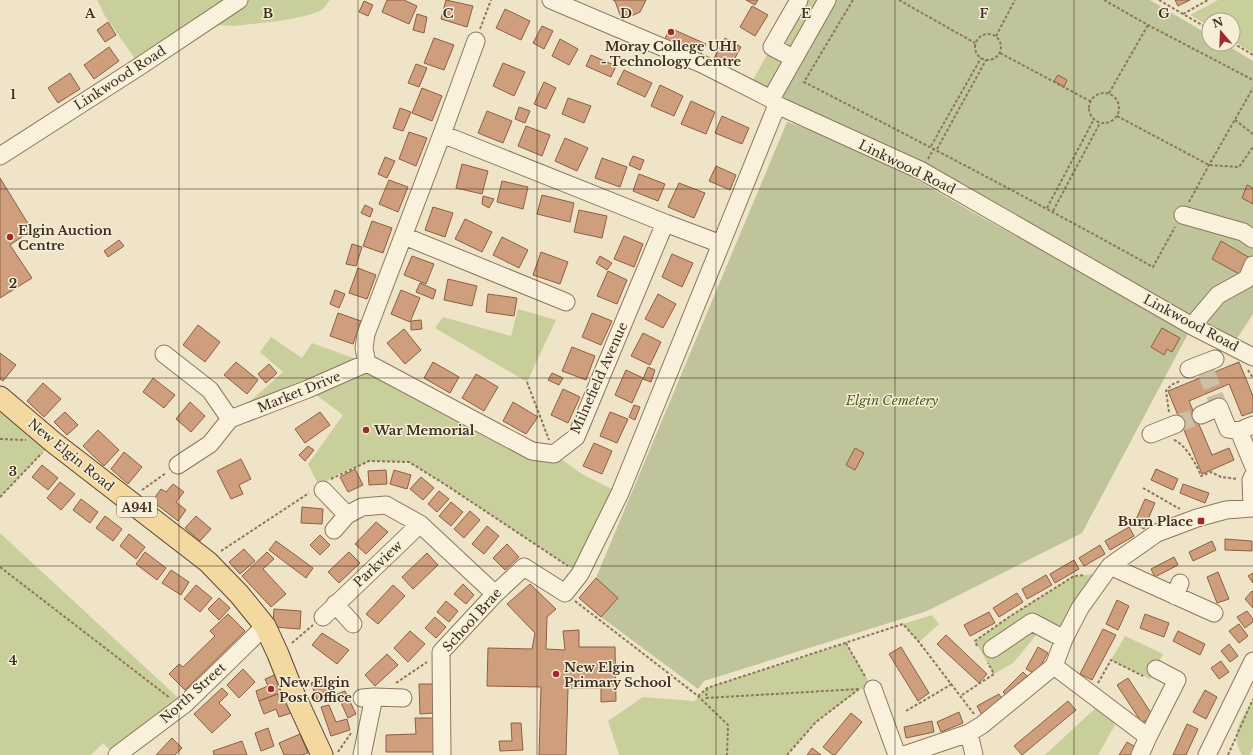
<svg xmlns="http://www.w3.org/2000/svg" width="1253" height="755" viewBox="0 0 1253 755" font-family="'Libre Baskerville',serif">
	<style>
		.green { fill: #c9cf9b }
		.cemetery { fill: #bfc49a }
		.building { fill: #cf9f7d; stroke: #8d5f41 }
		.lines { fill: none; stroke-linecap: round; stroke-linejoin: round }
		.minor-tunnel { stroke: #ccc0a6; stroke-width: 17; stroke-dasharray: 17 8; stroke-linecap: butt }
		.minor-casing { stroke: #8d765c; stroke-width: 19 }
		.major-casing { stroke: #5b4430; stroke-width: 23 }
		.path { stroke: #8d765c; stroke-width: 2; stroke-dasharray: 3 2; stroke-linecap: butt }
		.minor { stroke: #faf1dc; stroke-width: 17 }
		.major { stroke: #f3d9a0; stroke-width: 21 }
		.grid { fill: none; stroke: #3d2e20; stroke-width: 1; stroke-opacity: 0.55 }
		.poi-dot { fill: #9e2a2b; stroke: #f7eed8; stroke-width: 1.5 }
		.labels { text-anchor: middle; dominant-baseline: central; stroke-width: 3; stroke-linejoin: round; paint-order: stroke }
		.shield { fill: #f7eed8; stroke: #756857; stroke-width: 1 }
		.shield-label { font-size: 12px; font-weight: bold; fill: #3d2e20 }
		.poi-label { font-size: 13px; font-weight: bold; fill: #3d2e20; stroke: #f7eed8; text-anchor: start }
		.street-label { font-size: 13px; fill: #3d2e20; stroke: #f7eed8 }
		.park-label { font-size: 13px; font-style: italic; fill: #4d5a26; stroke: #f7eed8 }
		.grid-label { font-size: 13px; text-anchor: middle; font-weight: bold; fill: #3d2e20; stroke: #f7eed8; stroke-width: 3; stroke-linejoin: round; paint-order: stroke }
	</style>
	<rect width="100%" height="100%" fill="#f0e4c8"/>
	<path class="green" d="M 97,0 L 330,0 L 322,10 L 309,15 L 280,21 L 234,26 L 203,24 L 140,66 L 105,16 Z
		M 799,0 L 827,0 L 771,99 L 748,88 Z
		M 1218,0 L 1253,0 L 1253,53 L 1233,41 L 1233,20 L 1209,20 L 1209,26 L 1190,15 Z
		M 518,309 L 556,320 L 527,382 L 435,328 L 443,317 L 511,336 Z
		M 271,337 L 302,358 L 312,343 L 367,363 L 554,454 L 582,474 L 620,493 L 580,574 L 446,485 L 409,462 L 369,461 L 338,474 L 319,486 L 308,464 L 343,415 L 308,389 L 230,419 L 283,372 L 260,352 Z
		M 0,397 L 53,442 L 0,497 Z
		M 0,533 L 185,704 L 115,755 L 103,743 L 91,755 L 0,755 Z
		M 1104,573 L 1064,639 L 1042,628 L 1013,663 L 994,674 L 975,641 L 1009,617 L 1074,576 Z
		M 932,615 L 939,624 L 919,642 L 903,624 Z
		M 1125,636 L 1163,654 L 1150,679 L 1111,660 Z
		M 846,643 L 873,689 L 860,689 L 816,722 L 787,755 L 619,755 L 608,721 L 643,697 L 694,701 L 707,688 Z
		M 1253,700 L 1253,747 L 1250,755 L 1242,755 C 1229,733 1242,719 1253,700 Z
		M 1102,702 L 1120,716 L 1098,755 L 1045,755 Z"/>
	<path class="cemetery" d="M 826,0 L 1150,0 L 1209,35 L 1209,44 L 1225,44 L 1253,61 L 1253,314 L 1232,346 L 922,171 L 777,105 Z
		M 787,122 L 835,138 L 909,175 L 972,212 L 1190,330 L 1082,533 L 927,611 L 704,681 L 698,689 L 601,617 L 579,598 L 596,578 Z"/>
	<path class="building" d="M 387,0 L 404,0 L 417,6 L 409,24 L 382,12 Z
		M 446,0 L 473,6 L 467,27 L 441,19 Z
		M 613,0 L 646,0 L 640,12 L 622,20 L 615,1 Z
		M 746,0 L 758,0 L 755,5 Z
		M 1175,0 L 1190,0 L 1178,6 Z
		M 364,1 L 373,5 L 368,16 L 359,12 Z
		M 752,6 L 768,15 L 755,36 L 740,27 Z
		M 505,9 L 530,21 L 521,40 L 496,28 Z
		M 417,14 L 427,17 L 424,33 L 413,30 Z
		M 108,22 L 116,35 L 105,42 L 97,30 Z
		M 542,26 L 553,31 L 544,49 L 533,43 Z
		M 670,28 L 706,44 L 698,59 L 663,43 Z
		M 434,38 L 454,45 L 444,70 L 424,63 Z
		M 725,38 L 741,47 L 728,71 L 712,62 Z
		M 560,39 L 578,49 L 569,65 L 552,56 Z
		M 109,47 L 119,61 L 94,79 L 84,65 Z
		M 591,55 L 616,66 L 611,77 L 586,66 Z
		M 503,63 L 525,72 L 514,96 L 493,86 Z
		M 416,64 L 427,68 L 419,87 L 408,83 Z
		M 624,70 L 652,83 L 645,97 L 617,84 Z
		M 70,73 L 80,89 L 58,103 L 48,88 Z
		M 1058,75 L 1067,80 L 1064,87 L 1054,81 Z
		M 544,82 L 556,88 L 546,109 L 534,104 Z
		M 660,85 L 683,96 L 674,116 L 651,106 Z
		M 422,88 L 442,96 L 432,121 L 412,113 Z
		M 568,98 L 591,106 L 584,123 L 562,114 Z
		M 691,101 L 715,112 L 706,134 L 681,124 Z
		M 519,107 L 530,111 L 525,123 L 515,119 Z
		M 400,108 L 411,112 L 403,131 L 393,128 Z
		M 487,111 L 512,121 L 503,143 L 478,133 Z
		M 722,116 L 749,128 L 742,144 L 715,133 Z
		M 526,126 L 550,135 L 542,156 L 518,146 Z
		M 409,132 L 427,138 L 416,166 L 399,159 Z
		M 565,138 L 588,148 L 577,171 L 555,161 Z
		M 633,156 L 644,160 L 640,170 L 629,165 Z
		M 385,157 L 395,161 L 387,178 L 378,174 Z
		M 602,158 L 627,167 L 620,187 L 595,178 Z
		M 462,164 L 488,171 L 482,194 L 456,188 Z
		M 716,166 L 736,175 L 730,190 L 709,181 Z
		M 639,174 L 665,184 L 658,201 L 633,191 Z
		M 0,178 L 32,230 L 10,245 L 32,278 L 0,298 Z
		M 389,180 L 408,187 L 398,212 L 379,204 Z
		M 502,181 L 528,187 L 523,209 L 497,202 Z
		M 679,183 L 705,193 L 694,218 L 668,207 Z
		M 1247,185 L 1253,188 L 1253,204 L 1242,198 Z
		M 542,195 L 574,203 L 570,222 L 537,214 Z
		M 483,196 L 494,199 L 489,208 L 482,204 Z
		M 365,205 L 373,209 L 370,217 L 361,213 Z
		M 433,207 L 453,213 L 445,237 L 425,230 Z
		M 579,210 L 607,216 L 602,238 L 574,232 Z
		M 465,219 L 492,232 L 482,252 L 455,239 Z
		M 372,221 L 392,228 L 383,253 L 363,246 Z
		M 624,236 L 643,244 L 634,267 L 614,259 Z
		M 502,237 L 528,250 L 519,268 L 493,255 Z
		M 119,240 L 124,246 L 108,257 L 104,251 Z
		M 1221,241 L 1250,258 L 1241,275 L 1212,259 Z
		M 352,244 L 362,247 L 356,266 L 346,264 Z
		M 541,252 L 568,262 L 560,284 L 533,275 Z
		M 672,254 L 693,263 L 682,287 L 662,277 Z
		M 412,256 L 434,264 L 426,284 L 404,275 Z
		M 600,256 L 612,263 L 607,270 L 596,263 Z
		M 358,268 L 376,275 L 367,299 L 349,293 Z
		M 608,271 L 627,280 L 617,304 L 597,296 Z
		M 448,279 L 477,286 L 472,306 L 444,300 Z
		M 420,283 L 436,290 L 433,299 L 416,292 Z
		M 335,290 L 345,294 L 339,308 L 330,304 Z
		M 401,290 L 420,298 L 410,322 L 391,314 Z
		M 488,294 L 517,298 L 514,316 L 486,312 Z
		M 658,294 L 676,304 L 663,328 L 645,319 Z
		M 338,313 L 361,321 L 353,344 L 330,336 Z
		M 592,313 L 612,321 L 601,345 L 582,337 Z
		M 421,320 L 422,329 L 411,330 L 411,321 Z
		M 198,325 L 220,342 L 205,362 L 183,345 Z
		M 1162,328 L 1180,338 L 1172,352 L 1167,349 L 1164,355 L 1151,347 Z
		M 404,329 L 421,350 L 405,364 L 387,343 Z
		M 643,333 L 661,342 L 650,365 L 631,356 Z
		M 572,347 L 595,356 L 586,380 L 562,371 Z
		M 0,353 L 16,365 L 3,381 L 0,379 Z
		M 236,362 L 258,380 L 247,394 L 224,375 Z
		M 433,362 L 459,377 L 450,393 L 424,378 Z
		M 1239,362 L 1253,396 L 1253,412 L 1242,416 L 1229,384 L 1189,401 L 1212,455 L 1229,448 L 1234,460 L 1202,474 L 1168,391 Z
		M 269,364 L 277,373 L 266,383 L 258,374 Z
		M 648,367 L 655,370 L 651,382 L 643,379 Z
		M 626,370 L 643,378 L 632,403 L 615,395 Z
		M 552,373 L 563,378 L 559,385 L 548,380 Z
		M 476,374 L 498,387 L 484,411 L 462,398 Z
		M 153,378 L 175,395 L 164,408 L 143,392 Z
		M 43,383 L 61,399 L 44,417 L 27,401 Z
		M 563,389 L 580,397 L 568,423 L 551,415 Z
		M 190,402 L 205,416 L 191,432 L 176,419 Z
		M 513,402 L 538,417 L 526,434 L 503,421 Z
		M 634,405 L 640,407 L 635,420 L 629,417 Z
		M 65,412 L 78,425 L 67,435 L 54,422 Z
		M 320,412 L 330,425 L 305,443 L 295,429 Z
		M 610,412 L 628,419 L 617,443 L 600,436 Z
		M 98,430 L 119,450 L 104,466 L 83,446 Z
		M 594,443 L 612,451 L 602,474 L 583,466 Z
		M 308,446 L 314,450 L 305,461 L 299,455 Z
		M 855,448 L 864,453 L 855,470 L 846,465 Z
		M 124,452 L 142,467 L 128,484 L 111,469 Z
		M 241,459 L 251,479 L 239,485 L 243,494 L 231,499 L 217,471 Z
		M 42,465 L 58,478 L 48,490 L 32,477 Z
		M 355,469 L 363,485 L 348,492 L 340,477 Z
		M 1156,469 L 1178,479 L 1173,490 L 1151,480 Z
		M 386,470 L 387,484 L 369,485 L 368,471 Z
		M 394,470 L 411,475 L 407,489 L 390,484 Z
		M 421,477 L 434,488 L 423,500 L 410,489 Z
		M 60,482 L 75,494 L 61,510 L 47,498 Z
		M 173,484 L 184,492 L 176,502 L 186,510 L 178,521 L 152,501 L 161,489 L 166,492 Z
		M 1183,484 L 1209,493 L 1205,503 L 1180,493 Z
		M 439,491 L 449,499 L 437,512 L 428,504 Z
		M 81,499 L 98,512 L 90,523 L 73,510 Z
		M 1145,499 L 1155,503 L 1144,529 L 1134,524 Z
		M 451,502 L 463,512 L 451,526 L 439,516 Z
		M 302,507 L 323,509 L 322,524 L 301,523 Z
		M 470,511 L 480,520 L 464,538 L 454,529 Z
		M 105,516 L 122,529 L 113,541 L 96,528 Z
		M 196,516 L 211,529 L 200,541 L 185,528 Z
		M 376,522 L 388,532 L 366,554 L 355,544 Z
		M 487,526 L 499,536 L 484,554 L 472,544 Z
		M 1129,527 L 1134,536 L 1110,550 L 1105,541 Z
		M 129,534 L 145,547 L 136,559 L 120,546 Z
		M 320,535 L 330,545 L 320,555 L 310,545 Z
		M 1225,539 L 1252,541 L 1252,551 L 1225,550 Z
		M 276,541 L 313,568 L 306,578 L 269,550 Z
		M 1212,541 L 1216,550 L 1193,561 L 1189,552 Z
		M 507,544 L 519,557 L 505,570 L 493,558 Z
		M 1100,545 L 1105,554 L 1084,566 L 1079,558 Z
		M 244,549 L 255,561 L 240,574 L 229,562 Z
		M 145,552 L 166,568 L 157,580 L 136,564 Z
		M 267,552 L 274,559 L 263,569 L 286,594 L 271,607 L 242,576 Z
		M 349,552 L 360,563 L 339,583 L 328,572 Z
		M 427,553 L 438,565 L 413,589 L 402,577 Z
		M 1174,557 L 1178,565 L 1155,577 L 1151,569 Z
		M 1074,560 L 1079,569 L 1055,583 L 1050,574 Z
		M 171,570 L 189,582 L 181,595 L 162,583 Z
		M 1218,572 L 1229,599 L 1217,603 L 1207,577 Z
		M 1253,573 L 1253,583 L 1248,576 Z
		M 1046,575 L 1052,585 L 1027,599 L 1022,589 Z
		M 596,578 L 618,598 L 601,617 L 579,598 Z
		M 463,584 L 474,595 L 466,604 L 454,594 Z
		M 530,584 L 556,609 L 547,617 L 546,649 L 565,650 L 563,631 L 579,630 L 579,647 L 615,647 L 616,701 L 601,702 L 601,688 L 568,688 L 566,755 L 539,755 L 541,687 L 487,686 L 488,648 L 532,649 L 535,633 L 507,604 Z
		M 196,585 L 212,598 L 200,612 L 184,599 Z
		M 393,585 L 405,596 L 378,624 L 366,614 Z
		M 1252,591 L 1253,592 L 1253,608 L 1245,599 Z
		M 1017,593 L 1023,602 L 999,617 L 993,608 Z
		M 219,598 L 230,608 L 219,620 L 208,609 Z
		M 1117,600 L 1129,606 L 1118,630 L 1106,624 Z
		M 446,601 L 458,611 L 449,622 L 437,612 Z
		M 274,609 L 301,611 L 300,629 L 273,627 Z
		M 1247,611 L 1253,619 L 1253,622 L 1245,628 L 1237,617 Z
		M 989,612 L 995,623 L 970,636 L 964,625 Z
		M 228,614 L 245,631 L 185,690 L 169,674 L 179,664 L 183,667 L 215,636 L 210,631 Z
		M 1145,614 L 1169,623 L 1164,637 L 1140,628 Z
		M 435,617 L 446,627 L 436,638 L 425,628 Z
		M 1239,624 L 1248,636 L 1239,643 L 1229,631 Z
		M 1103,629 L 1116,635 L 1092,680 L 1080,674 Z
		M 410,631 L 425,644 L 408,662 L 394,648 Z
		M 1178,631 L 1205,644 L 1200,655 L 1173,641 Z
		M 322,633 L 349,650 L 337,664 L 312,645 Z
		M 946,635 L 987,674 L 979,683 L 937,644 Z
		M 1229,644 L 1238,656 L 1230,662 L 1221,651 Z
		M 901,647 L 929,693 L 918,701 L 889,654 Z
		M 1038,647 L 1048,653 L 1036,674 L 1026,669 Z
		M 387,654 L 398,665 L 375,686 L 365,675 Z
		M 1221,661 L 1229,672 L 1219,679 L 1211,668 Z
		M 243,669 L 255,682 L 239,698 L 227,685 Z
		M 1023,672 L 1031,680 L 1011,700 L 1003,692 Z
		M 277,674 L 283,692 L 259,701 L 256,691 L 268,686 L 265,679 Z
		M 325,678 L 333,697 L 318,703 L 311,683 Z
		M 1128,678 L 1153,716 L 1142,723 L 1117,685 Z
		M 419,684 L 433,684 L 434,713 L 420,714 Z
		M 222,688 L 228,694 L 219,703 L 231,715 L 212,733 L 194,714 Z
		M 1205,690 L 1217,697 L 1206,719 L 1193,712 Z
		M 345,691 L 356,714 L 348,718 L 337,694 Z
		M 283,692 L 291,713 L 279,717 L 276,709 L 264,714 L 259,701 Z
		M 999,694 L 1005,704 L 983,717 L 977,706 Z
		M 1068,701 L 1076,710 L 1022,755 L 1014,746 Z
		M 329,705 L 336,722 L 347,719 L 350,730 L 331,736 L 321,707 Z
		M 959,712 L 963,723 L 941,732 L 937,722 Z
		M 851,713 L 862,722 L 835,755 L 833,755 L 823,747 Z
		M 415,718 L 434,718 L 434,752 L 386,752 L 386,735 L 416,734 Z
		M 932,721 L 934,732 L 906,738 L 904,727 Z
		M 511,723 L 521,723 L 523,750 L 500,751 L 499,741 L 512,741 Z
		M 1187,724 L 1198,729 L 1186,755 L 1173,755 Z
		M 268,728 L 274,746 L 261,751 L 255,733 Z
		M 300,734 L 308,753 L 302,755 L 284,755 L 279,743 Z
		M 172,738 L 182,748 L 175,755 L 156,755 Z
		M 242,741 L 247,755 L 214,755 L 213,751 Z
		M 1127,742 L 1137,748 L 1132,755 L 1119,755 Z
		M 812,748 L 821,755 L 807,755 Z"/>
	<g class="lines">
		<path class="minor-tunnel" d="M 1206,371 L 1219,407
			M 1176,424 L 1201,415"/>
		<g class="minor-casing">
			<path id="minor" d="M 551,0 L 702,64 L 771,99 L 777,105 L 922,171 L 1192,326 L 1253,357
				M 476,41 L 442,134 L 366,334 L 364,348 L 367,363 L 532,451 L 554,454 L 576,437 L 665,223 L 721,244 L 777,105
				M 793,58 L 772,47 L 799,0
				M 771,99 L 827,0
				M 442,134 L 665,223
				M 0,156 L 140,66 L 239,0
				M 1183,215 L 1243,232 L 1253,239
				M 404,236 L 566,302
				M 1192,326 L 1218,295 L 1247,279 L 1253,265
				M 164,354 L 210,390 L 230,419
				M 1189,369 L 1215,359
				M 1201,415 L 1219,407 L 1228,429 L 1239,431 L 1253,465
				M 1239,431 L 1253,425
				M 1151,434 L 1176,424
				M 178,465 L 210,444 L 230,419 L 308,389 L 367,363
				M 323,490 L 347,515
				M 1252,507 L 1251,480 L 1253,476
				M 334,530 L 347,515 L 362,507 L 386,505 L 420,524 L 495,594
				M 1110,566 L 1214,613
				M 1175,596 L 1180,583
				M 335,604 L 353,624
				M 323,617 L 420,524
				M 992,649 L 1032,622 L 1064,639
				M 1054,666 L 1148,737 L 1140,755
				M 873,689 L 897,755
				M 374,697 L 403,698
				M 362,698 L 374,697 L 362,755
				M 969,733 L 974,755
				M 1148,737 L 1177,680 L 1156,669
				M 117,755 L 185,704 L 265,626
				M 442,755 L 441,652 L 495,594 L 524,567 L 565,593 L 580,574 L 620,493 L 721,244
				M 904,755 L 969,733 L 982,725 L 1054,666 L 1064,639 L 1080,608 L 1110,566 L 1157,533 L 1197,518 L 1226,510 L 1253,508
				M 1207,755 L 1253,661"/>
		</g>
		<g class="major-casing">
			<path id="major" d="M 0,397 L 53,442 L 208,562 L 239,594 L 265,626 L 278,654 L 293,692 L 322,755"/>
		</g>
		<path class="path" d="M 853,0 L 804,82 C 921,142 1038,203 1153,267 L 1175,227
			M 899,0 L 975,43
			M 1104,0 L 1148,25 L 1253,80
			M 1159,0 L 1209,29
			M 1183,14 L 1208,0
			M 480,29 L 491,0
			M975 47a13 13 0 1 1 26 0a13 13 0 1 1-26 0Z
			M 996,36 L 1015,0
			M 1233,43 L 1253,55
			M 1000,53 L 1090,101
			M1089 108a15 15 0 1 1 30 0a15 15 0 1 1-30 0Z
			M 1109,93 L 1148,25
			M 1117,116 L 1209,165 L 1239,167 L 1253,147
			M 1235,120 L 1253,134
			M 931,146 L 981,58
			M 937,149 L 986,60
			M 928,159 L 934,148
			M 1189,202 L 1209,165 L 1253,88
			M 1047,208 L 1094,119
			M 1053,211 L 1100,123
			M 1248,370 L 1253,378
			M 527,382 L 549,440
			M 1169,412 L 1166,391 L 1171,385 L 1180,381
			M 0,439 L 26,440
			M 1174,440 C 1185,444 1197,465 1201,476 L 1211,472 L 1221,477 L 1238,479
			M 331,479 L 369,461 L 409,462 L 446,485 L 568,566
			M 1143,488 L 1180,509
			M 142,490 L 166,473
			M 0,497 L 42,453
			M 221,551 L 309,493
			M 0,567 L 170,698
			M 575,601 L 698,696 L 728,725 L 727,755
			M 292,643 L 313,625
			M 846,643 L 866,678
			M 977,646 L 975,641 L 1009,617 L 1074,576 L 1085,575
			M 396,683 L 427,662
			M 1098,683 L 1111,660 L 1143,676
			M 707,688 L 706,698 L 859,689
			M 962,695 L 994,674 L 988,663
			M 698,696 L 707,688 L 903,624 L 919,642 L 974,714
			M 906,711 L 952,684
			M 338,752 L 351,733
			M 787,755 L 816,722 L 859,689
			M 1228,755 L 1253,699"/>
		<use href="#minor" class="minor"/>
		<use href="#major" class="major"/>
	</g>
	<path class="grid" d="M 179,0 L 179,755M 358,0 L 358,755M 537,0 L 537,755M 716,0 L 716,755M 895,0 L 895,755M 1074,0 L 1074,755M 0,189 L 1253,189M 0,378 L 1253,378M 0,566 L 1253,566"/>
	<g class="poi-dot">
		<circle cx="671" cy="32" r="4"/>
		<circle cx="10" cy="237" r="4"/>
		<circle cx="366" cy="430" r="4"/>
		<rect x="1197" y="517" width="8" height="8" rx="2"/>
		<circle cx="556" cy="674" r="4"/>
		<circle cx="271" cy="689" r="4"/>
	</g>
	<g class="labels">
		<rect class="shield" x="117" y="497" width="40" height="20" rx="3"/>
		<g class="shield-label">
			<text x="137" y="507">A941</text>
		</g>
		<g class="poi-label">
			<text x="671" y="46" text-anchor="middle">Moray College UHI<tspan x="671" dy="15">- Technology Centre</tspan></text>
			<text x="18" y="230">Elgin Auction<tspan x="18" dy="15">Centre</tspan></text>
			<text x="374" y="430">War Memorial</text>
			<text x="1193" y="521" text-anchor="end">Burn Place</text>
			<text x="564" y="667">New Elgin<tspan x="564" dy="15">Primary School</tspan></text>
			<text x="279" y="682">New Elgin<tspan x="279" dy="15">Post Office</tspan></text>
		</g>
		<g class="street-label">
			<text transform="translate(120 78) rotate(-33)">Linkwood Road</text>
			<text transform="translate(907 167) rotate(26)">Linkwood Road</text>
			<text transform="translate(1191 323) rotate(28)">Linkwood Road</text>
			<text transform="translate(599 378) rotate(-66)">Milnefield Avenue</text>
			<text transform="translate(299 392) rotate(-22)">Market Drive</text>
			<text transform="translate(71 455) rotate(39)">New Elgin Road</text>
			<text transform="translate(378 564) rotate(-43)">Parkview</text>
			<text transform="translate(472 620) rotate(-48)">School Brae</text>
			<text transform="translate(193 693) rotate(-42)">North Street</text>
		</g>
		<g class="park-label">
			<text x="892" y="400">Elgin Cemetery</text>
		</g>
	</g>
	<g class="grid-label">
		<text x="90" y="18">A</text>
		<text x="268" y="18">B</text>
		<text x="448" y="18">C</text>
		<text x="626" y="18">D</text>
		<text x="806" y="18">E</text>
		<text x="984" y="18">F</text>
		<text x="1164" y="18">G</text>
		<text x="13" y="99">1</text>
		<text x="13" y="288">2</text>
		<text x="13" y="476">3</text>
		<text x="13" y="665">4</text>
	</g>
	<g transform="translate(1221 32) rotate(341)"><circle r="19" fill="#f7eed8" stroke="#ada18e"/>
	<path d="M0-3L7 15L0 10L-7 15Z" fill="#9e2a2b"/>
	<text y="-6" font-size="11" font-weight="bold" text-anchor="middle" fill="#3d2e20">N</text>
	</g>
</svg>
